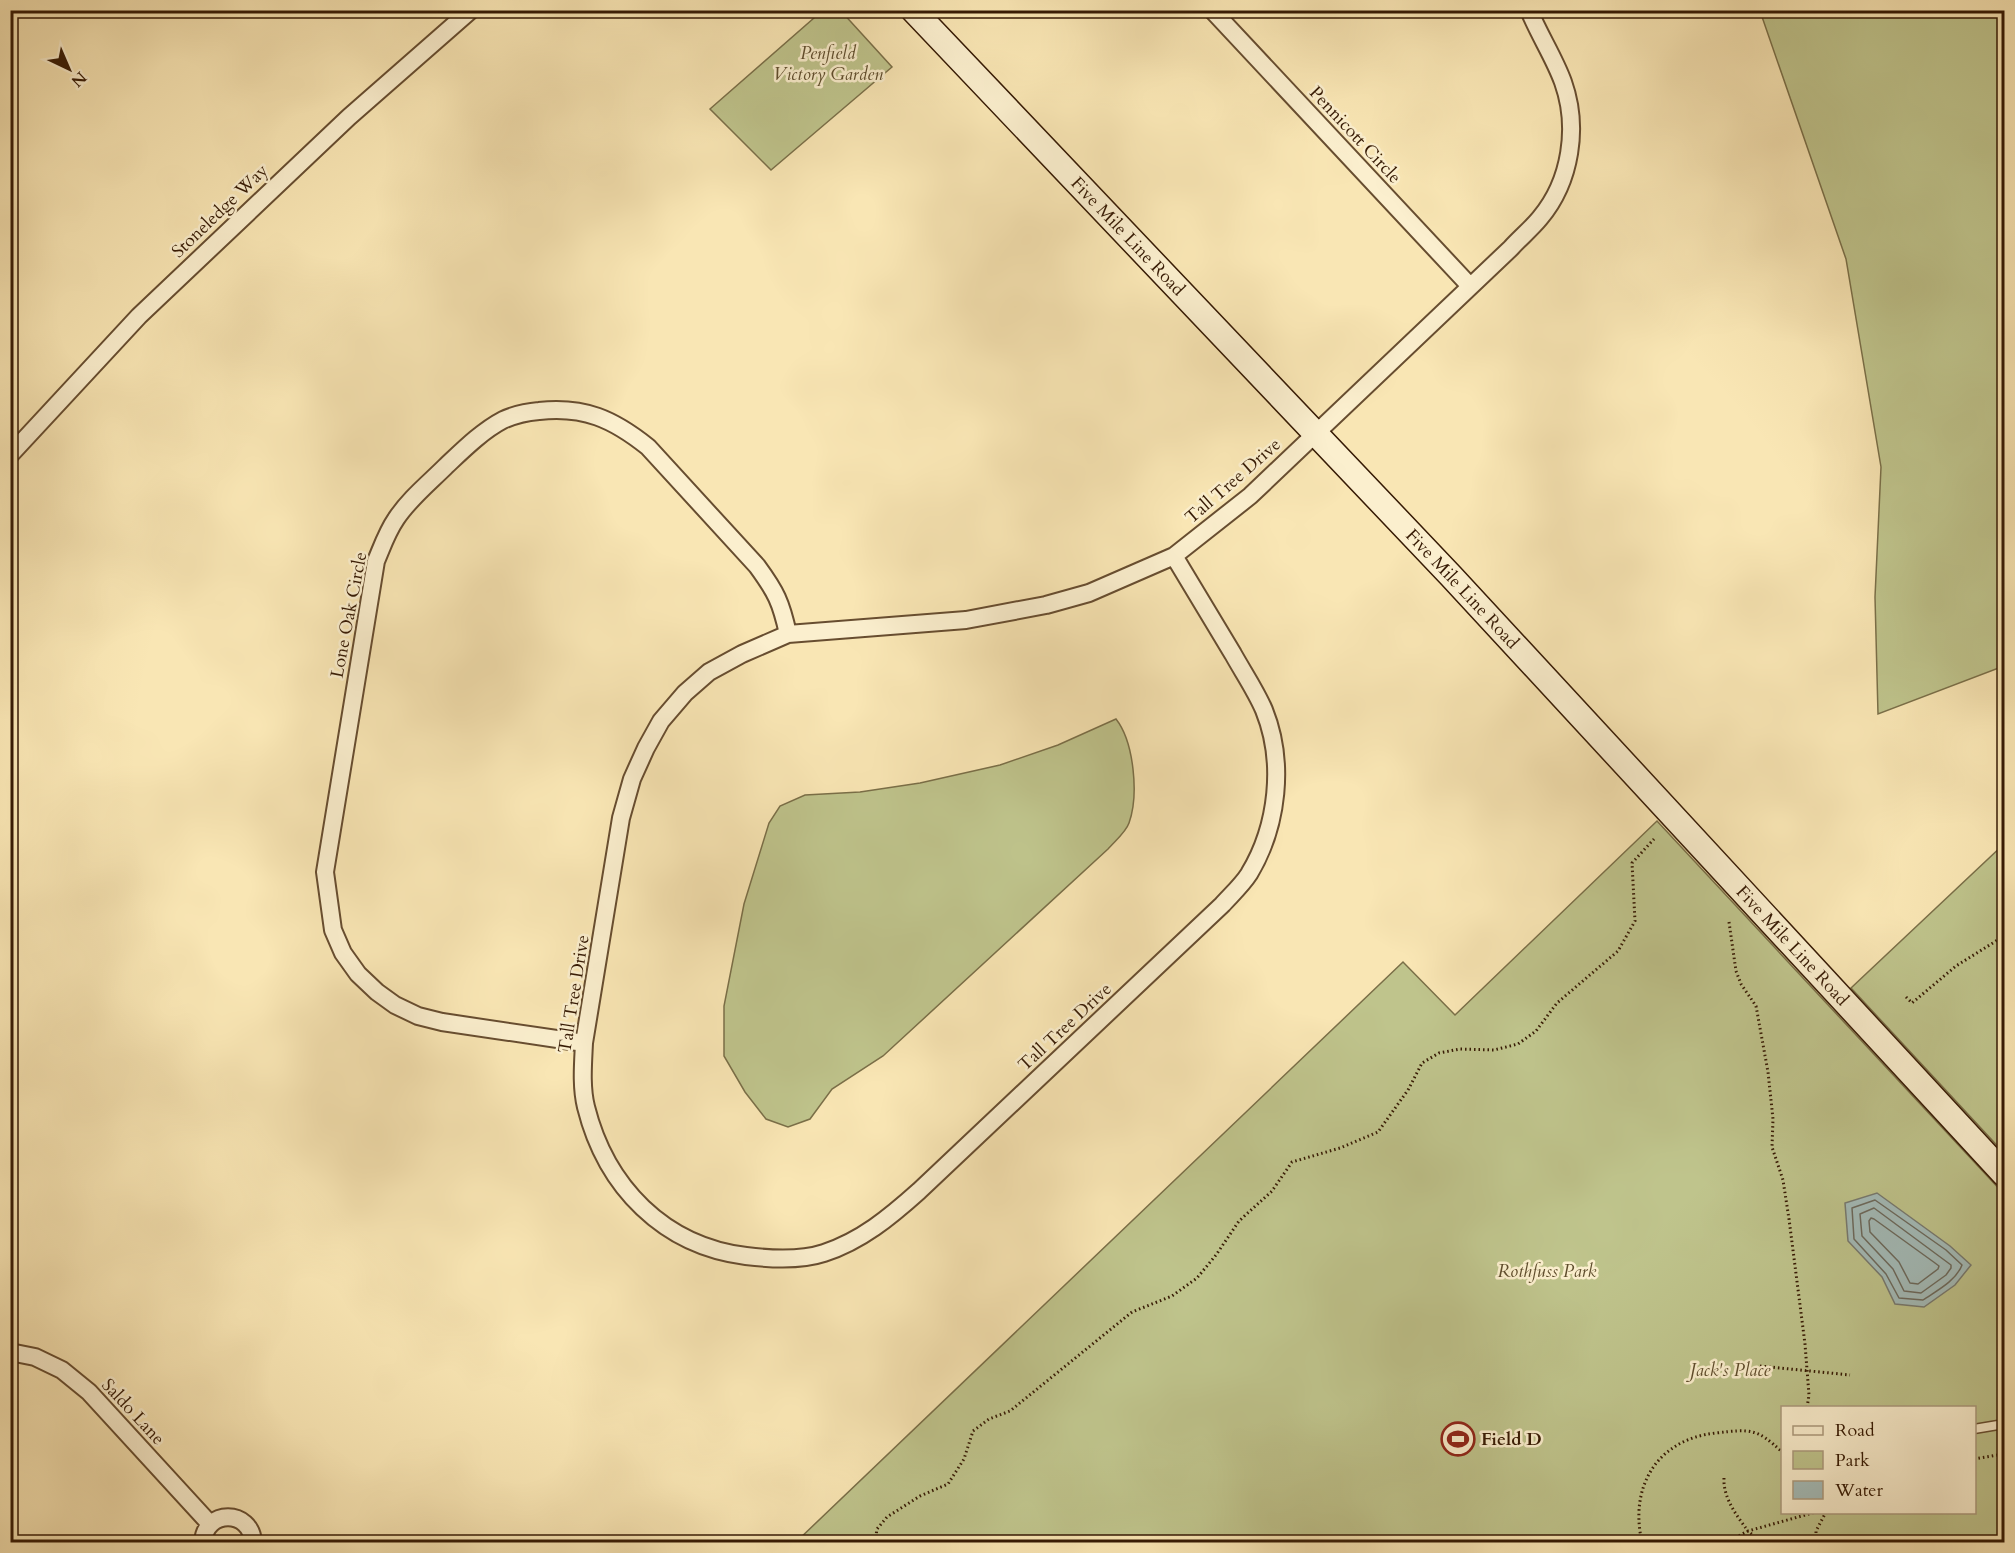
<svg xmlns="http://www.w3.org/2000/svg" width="2015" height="1553" viewBox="0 0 2015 1553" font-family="Cardo,serif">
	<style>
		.green { fill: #bfc48c; stroke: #7a6f48; stroke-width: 1.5; fill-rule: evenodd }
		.water { fill: #a4bcb9; stroke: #787b71; stroke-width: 1.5 }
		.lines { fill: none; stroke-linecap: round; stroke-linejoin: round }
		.shore { stroke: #6d6b5e; stroke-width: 1.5 }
		.service-casing { stroke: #674d30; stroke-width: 11 }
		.minor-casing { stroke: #674d30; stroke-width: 20 }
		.secondary-casing { stroke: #361a04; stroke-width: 27 }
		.path { stroke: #361a04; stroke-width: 3; stroke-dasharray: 1.5 3; stroke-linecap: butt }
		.service { stroke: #fbefce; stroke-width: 8 }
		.minor { stroke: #fbefce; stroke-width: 16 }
		.secondary { stroke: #fbefce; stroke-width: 24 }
		.labels { text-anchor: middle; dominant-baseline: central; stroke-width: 5; stroke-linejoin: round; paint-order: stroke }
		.park-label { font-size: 18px; font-style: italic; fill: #5f4d2d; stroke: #fbefce }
		.street-label { font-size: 18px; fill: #361a04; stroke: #fbefce }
		.poi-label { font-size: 18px; font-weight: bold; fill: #361a04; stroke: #fbefce; text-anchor: start }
	</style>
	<rect width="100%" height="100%" fill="#f9e6b4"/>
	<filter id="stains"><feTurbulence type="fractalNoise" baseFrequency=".00333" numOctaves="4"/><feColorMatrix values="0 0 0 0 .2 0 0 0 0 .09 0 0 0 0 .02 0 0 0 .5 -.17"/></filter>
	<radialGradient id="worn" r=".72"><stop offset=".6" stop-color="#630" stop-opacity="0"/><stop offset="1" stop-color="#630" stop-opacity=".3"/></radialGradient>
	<path class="green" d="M 822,11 L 841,11 L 892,67 L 771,170 L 710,109 Z
		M 1760,11 L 2004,11 L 2004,666 L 1878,714 L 1875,597 L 1881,467 L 1846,259 Z
		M 1116,719 C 1134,742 1139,795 1129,823 C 1126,832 1115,841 1108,849 L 883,1056 L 832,1089 L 810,1119 L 788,1127 L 766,1119 L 745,1092 L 724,1056 L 724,1006 L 744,904 L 769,823 L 780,806 L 805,795 L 860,792 L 920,783 L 1000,765 L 1058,745 Z
		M 1657,821 L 2004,1194 L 2004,1542 L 796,1542 L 1403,962 L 1455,1015 ZM 1782,1408 L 1974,1408 L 1974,1512 L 1782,1512 Z
		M 2004,844 L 2004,1153 L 1851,988 Z"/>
	<path class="water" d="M 1877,1193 L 1950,1246 L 1971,1265 L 1955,1285 L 1924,1307 L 1895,1304 L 1882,1277 L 1848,1241 L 1845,1203 Z"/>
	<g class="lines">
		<path class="shore" d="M 1875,1200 L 1946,1250 L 1962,1265 C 1956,1281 1936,1291 1923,1300 L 1899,1298 L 1886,1274 L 1854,1239 L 1852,1208 Z
			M 1874,1208 L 1951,1265 L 1951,1268 L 1946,1275 L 1921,1293 L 1904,1291 L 1893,1269 L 1862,1236 L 1860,1214 Z
			M 1871,1218 L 1874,1219 L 1935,1263 L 1939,1266 L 1938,1269 L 1918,1284 L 1910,1283 L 1899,1262 L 1870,1232 L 1869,1221 Z"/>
		<g class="service-casing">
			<path id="service" d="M 1974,1429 L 2004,1424"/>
		</g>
		<g class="minor-casing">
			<path id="minor" d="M 1212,10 L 1470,286
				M 10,455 L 139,316 L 349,117 L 471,10
				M 1174,556 C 1193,588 1213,621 1233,654 C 1243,672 1256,691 1264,710 C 1285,762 1278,826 1249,874 C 1242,885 1231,895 1222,905 L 919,1191 C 890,1217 861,1241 824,1253 C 800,1261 770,1259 746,1256 C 664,1246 606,1187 586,1107 C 581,1087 583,1064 584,1043 L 621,818 L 632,779 L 646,748 L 661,721 L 685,693 L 709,672 L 742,654 L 788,634 L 966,620 L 1046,605 L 1089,593 L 1174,556 L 1250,496 L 1511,248 C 1520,238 1531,229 1540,218 C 1571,181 1579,127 1563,82 C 1554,57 1539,35 1529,10
				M 584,1043 L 442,1022 L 418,1016 L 395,1005 L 377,992 L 358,974 L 343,953 L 333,930 L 325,872 L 376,561 C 382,547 387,532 396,519 C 409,499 429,483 446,466 C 463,450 482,431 503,420 C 514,415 527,412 539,411 C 584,406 613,419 648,447 L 757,566 C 776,592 781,602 788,634
				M 10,1352 L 35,1357 L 62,1370 L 89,1392 L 210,1524
				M 203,1542 C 205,1509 251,1509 253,1542"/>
		</g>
		<g class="secondary-casing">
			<g id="secondary">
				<path id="s1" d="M 913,10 L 1451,576 L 2004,1174"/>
			</g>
		</g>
		<path class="path" d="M 1729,922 L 1736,971 L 1741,984 L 1756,1006 L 1768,1072 L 1773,1119 L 1772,1147 L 1783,1180 L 1789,1219 L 1805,1344 L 1809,1395 L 1807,1408
			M 1906,997 L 1912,1003 L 1956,966 L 2004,936
			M 1760,1366 L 1850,1375
			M 1974,1459 L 2004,1454
			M 1724,1478 C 1723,1498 1737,1516 1748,1531 L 1816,1512
			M 875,1542 L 877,1529 L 887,1517 L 920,1496 L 948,1484 L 964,1459 L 973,1431 L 989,1419 L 1010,1411 L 1132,1312 L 1172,1296 L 1197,1278 L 1216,1255 L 1239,1221 L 1272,1191 L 1292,1162 L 1340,1148 L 1378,1132 L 1408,1090 L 1422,1063 L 1439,1053 L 1460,1049 L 1494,1050 L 1518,1044 L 1536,1031 L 1557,1003 L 1618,951 L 1635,921 L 1632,863 L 1654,839
			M 1642,1542 C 1629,1487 1657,1439 1716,1433 C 1750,1429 1757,1428 1782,1452
			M 1727,1542 L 1748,1531 L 1761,1542
			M 1816,1542 L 1816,1531 L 1826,1512"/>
		<use href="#service" class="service"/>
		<use href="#minor" class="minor"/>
		<use href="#secondary" class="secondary"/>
	</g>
	<defs>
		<g id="stadium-ring" transform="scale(1.725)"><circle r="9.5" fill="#fbefce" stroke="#8f2418" stroke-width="1.5"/><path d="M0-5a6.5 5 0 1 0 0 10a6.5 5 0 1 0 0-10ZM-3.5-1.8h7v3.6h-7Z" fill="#8f2418"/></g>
	</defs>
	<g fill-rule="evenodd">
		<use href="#stadium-ring" x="1458" y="1439"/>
	</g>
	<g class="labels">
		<g class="park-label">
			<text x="828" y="53">Penfield<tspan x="828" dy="21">Victory Garden</tspan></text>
			<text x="1547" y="1271">Rothfuss Park</text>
			<text x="1730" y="1370">Jack's Place</text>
		</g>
		<g class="street-label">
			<text transform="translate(1355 135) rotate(47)">Pennicott Circle</text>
			<text transform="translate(220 211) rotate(-44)">Stoneledge Way</text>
			<text stroke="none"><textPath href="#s1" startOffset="312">Five Mile Line Road</textPath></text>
			<text transform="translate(1233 481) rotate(-41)">Tall Tree Drive</text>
			<text stroke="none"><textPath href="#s1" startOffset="798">Five Mile Line Road</textPath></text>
			<text transform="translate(349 615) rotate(-79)">Lone Oak Circle</text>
			<text stroke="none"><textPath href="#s1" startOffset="1284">Five Mile Line Road</textPath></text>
			<text transform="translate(574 994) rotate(-81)">Tall Tree Drive</text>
			<text transform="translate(1065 1027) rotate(-43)">Tall Tree Drive</text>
			<text transform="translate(133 1412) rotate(47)">Saldo Lane</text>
		</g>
		<g class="poi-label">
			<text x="1481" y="1439">Field D</text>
		</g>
	</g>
	<rect width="2015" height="1553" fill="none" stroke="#f9e6b4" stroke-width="36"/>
	<rect x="12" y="12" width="1991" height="1529" fill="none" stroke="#361a04" stroke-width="3"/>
	<rect x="18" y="18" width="1979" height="1517" fill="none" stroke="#361a04" stroke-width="1.5"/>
	<rect x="1781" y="1406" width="195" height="108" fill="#fbefce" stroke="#ac9a7d" stroke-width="1.5"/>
	<rect x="1793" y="1426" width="30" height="9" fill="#fbefce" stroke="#ac9a7d" stroke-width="1.5"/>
	<text x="1835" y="1436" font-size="18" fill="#361a04">Road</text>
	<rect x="1793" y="1451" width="30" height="18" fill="#bfc48c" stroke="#ac9a7d" stroke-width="1.5"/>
	<text x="1835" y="1466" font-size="18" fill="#361a04">Park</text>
	<rect x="1793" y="1481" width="30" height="18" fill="#a4bcb9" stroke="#ac9a7d" stroke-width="1.5"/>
	<text x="1835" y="1496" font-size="18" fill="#361a04">Water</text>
	<g transform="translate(69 69) rotate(136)" stroke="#fbefce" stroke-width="4.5" paint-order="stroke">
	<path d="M0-4.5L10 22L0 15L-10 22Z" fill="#361a04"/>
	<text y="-9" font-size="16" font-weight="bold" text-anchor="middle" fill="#361a04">N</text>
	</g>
	<rect width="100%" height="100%" filter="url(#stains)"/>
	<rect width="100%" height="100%" fill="url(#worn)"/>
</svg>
